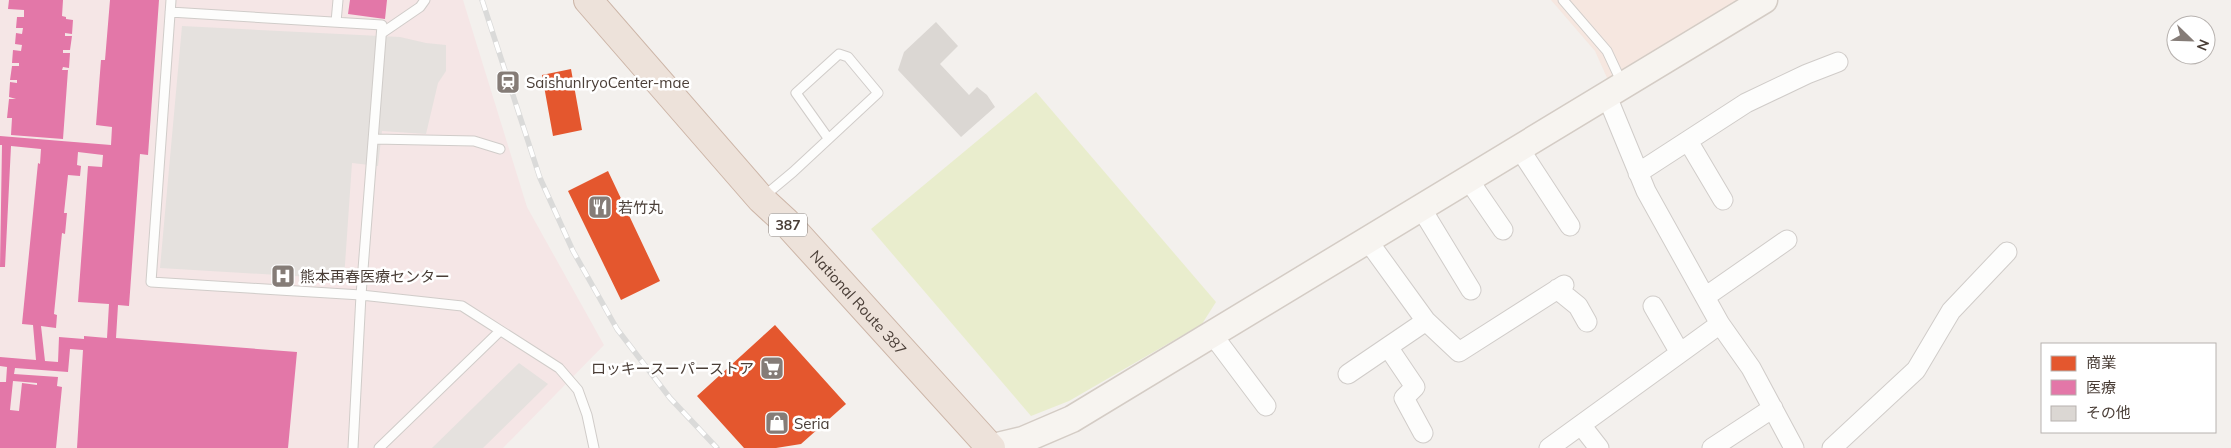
<svg xmlns="http://www.w3.org/2000/svg" width="2231" height="448" viewBox="0 0 2231 448" font-family="Mulish,'Noto Sans JP',sans-serif">
	<style>
		.commercial { fill: #f6e7e0 }
		.medical { fill: #f5e6e6 }
		.green { fill: #e9edcd }
		.parking { fill: #e5e1de }
		.shops { fill: #e4572e }
		.health { fill: #e377a8; fill-rule: evenodd }
		.building { fill: #dbd7d3 }
		.lines { fill: none; stroke-linecap: round; stroke-linejoin: round }
		.lane-casing { stroke: #d0ccc9; stroke-width: 11 }
		.street-casing { stroke: #d0ccc9; stroke-width: 21 }
		.secondary-casing { stroke: #d4ccc5; stroke-width: 29 }
		.highway-casing { stroke: #ccb5a7; stroke-width: 30 }
		.lane { stroke: #fdfdfc; stroke-width: 9 }
		.street { stroke: #fdfdfc; stroke-width: 19 }
		.secondary { stroke: #f7f4f0; stroke-width: 26 }
		.highway { stroke: #ede2da; stroke-width: 28 }
		.rail-casing { stroke: #dadad9; stroke-width: 5.5 }
		.rail { stroke: #fff; stroke-width: 4; stroke-dasharray: 11; stroke-linecap: butt }
		.labels { text-anchor: middle; dominant-baseline: central; stroke-width: 5; stroke-linejoin: round; paint-order: stroke }
		.shield { fill: #fff; stroke: #807873; stroke-width: 1 }
		.shield-label { font-size: 14px; font-weight: bold; fill: #4a3e37 }
		.poi-label { font-size: 15px; fill: #4a3e37; stroke: #fff; text-anchor: start }
		.street-label { font-size: 15px; fill: #4a3e37; stroke: #fff }
	</style>
	<rect width="100%" height="100%" fill="#f3f0ed"/>
	<path class="commercial" d="M 1551,0 L 1740,0 L 1608,80 L 1595,51 Z"/>
	<path class="medical" d="M 0,0 L 463,0 L 527,207 L 604,345 L 503,448 L 0,448 Z"/>
	<path class="green" d="M 1036,92 L 1216,302 L 1202,324 L 1069,401 L 1031,416 L 871,229 Z"/>
	<path class="parking" d="M 182,26 L 400,37 L 426,43 L 446,45 L 446,71 L 438,83 L 426,134 L 382,131 L 378,166 L 352,163 L 344,279 L 160,268 Z
		M 519,363 L 548,384 L 483,448 L 432,448 Z"/>
	<path class="shops" d="M 571,69 L 582,130 L 553,136 L 542,75 Z
		M 608,171 L 660,281 L 621,300 L 568,191 Z
		M 775,325 L 846,404 L 801,444 L 776,448 L 744,448 L 697,396 Z"/>
	<path class="health" d="M 9,0 L 63,0 L 62,16 L 66,17 L 66,19 L 73,20 L 72,34 L 65,33 L 65,36 L 72,36 L 70,50 L 63,50 L 63,53 L 70,53 L 69,68 L 63,67 L 62,70 L 68,70 L 63,139 L 11,135 L 12,118 L 7,118 L 9,99 L 16,99 L 9,97 L 10,82 L 17,83 L 17,80 L 10,80 L 12,66 L 19,66 L 19,63 L 12,63 L 13,50 L 21,51 L 22,45 L 15,44 L 16,33 L 22,34 L 23,28 L 16,28 L 17,17 L 24,17 L 24,10 L 8,9 Z
		M 110,0 L 159,0 L 148,155 L 140,154 L 129,306 L 118,305 L 116,338 L 297,352 L 288,448 L 77,448 L 83,350 L 70,349 L 68,372 L 15,368 L 14,374 L 58,377 L 57,386 L 62,387 L 56,448 L 0,448 L 0,382 L 6,382 L 7,367 L 0,366 L 0,357 L 36,360 L 33,325 L 22,324 L 38,163 L 40,164 L 41,149 L 11,146 L 5,267 L 0,267 L 2,145 L 0,145 L 0,136 L 111,145 L 112,127 L 96,125 L 101,60 L 105,60 ZM 78,152 L 103,155 L 102,167 L 88,166 L 78,302 L 109,304 L 107,338 L 84,336 L 84,339 L 59,337 L 58,362 L 45,361 L 41,326 L 56,328 L 57,315 L 54,314 L 62,233 L 65,234 L 67,213 L 64,213 L 68,175 L 80,176 L 81,166 L 77,165 ZM 13,381 L 37,383 L 37,385 L 22,383 L 19,411 L 10,410 Z
		M 350,0 L 387,0 L 385,19 L 348,14 Z"/>
	<path class="building" d="M 936,22 L 958,46 L 940,64 L 969,95 L 977,87 L 987,95 L 995,107 L 961,137 L 898,70 L 904,52 Z"/>
	<g class="lines">
		<g class="lane-casing">
			<path id="lane" d="M 171,0 L 151,282 L 361,295 L 462,306 L 559,368 L 578,390 L 587,415 L 594,448
				M 1563,0 L 1607,51 L 1622,83
				M 170,12 L 382,25 L 361,295 L 353,448
				M 336,22 L 338,0
				M 382,33 L 420,7 L 425,0
				M 374,139 L 474,141 L 500,149
				M 763,197 L 793,172 L 878,93 L 848,57 L 839,54 L 796,93 L 828,138
				M 379,448 L 500,331"/>
		</g>
		<g class="street-casing">
			<path id="street" d="M 1606,94 L 1646,191 L 1720,324 L 1751,368 L 1794,448
				M 1688,141 L 1723,200
				M 1519,148 L 1570,226
				M 1638,173 L 1746,103 L 1807,74 L 1838,62
				M 1468,179 L 1503,230
				M 1421,208 L 1471,290
				M 1368,241 L 1426,321 L 1459,352 L 1564,285
				M 1557,289 L 1578,306 L 1587,322
				M 1705,297 L 1787,240
				M 1653,306 L 1680,353
				M 1212,334 L 1266,406
				M 1388,347 L 1415,387 L 1404,398 L 1423,433
				M 1348,374 L 1426,321
				M 1581,425 L 1599,448
				M 1549,448 L 1720,324
				M 1712,448 L 1773,408
				M 1832,448 L 1916,370 L 1951,311 L 2007,252"/>
		</g>
		<g class="secondary-casing">
			<path id="secondary" d="M 989,448 L 1023,440 L 1072,419 L 1764,0"/>
		</g>
		<g class="highway-casing">
			<g id="highway">
				<path id="s1" d="M 588,0 L 761,199 L 786,222 L 991,448"/>
			</g>
		</g>
		<use href="#lane" class="lane"/>
		<use href="#street" class="street"/>
		<use href="#secondary" class="secondary"/>
		<use href="#highway" class="highway"/>
		<g class="rail-casing">
			<path id="rail" d="M 482,0 L 540,178 L 573,251 L 617,329 L 670,398 L 717,448"/>
		</g>
		<use href="#rail" class="rail"/>
	</g>
	<defs>
		<g id="station-square" transform="scale(1.25)"><rect x="-9" y="-9" width="18" height="18" rx="4" fill="#857c77" stroke="#fff"/><path d="M-3-6H3Q5-6 5-4V2Q5 4 3 4L4.5 6H3L1.5 4h-3L-3 6H-4.5L-3 4Q-5 4-5 2V-4Q-5-6-3-6ZM-3.5-4v3h7v-3ZM-3.5 1v1.5H-2V1ZM2 1v1.5H3.5V1Z" fill="#fff"/></g>
		<g id="restaurant-square" transform="scale(1.25)"><rect x="-9" y="-9" width="18" height="18" rx="4" fill="#857c77" stroke="#fff"/><path d="M-5-6h1v4h1v-4h1v4h1v-4h1v5L-1.5 .5V6h-2V.5L-5-1ZM5-6V6H3V1.5H1.5Q1.5-4 5-6Z" fill="#fff"/></g>
		<g id="hospital-square" transform="scale(1.25)"><rect x="-9" y="-9" width="18" height="18" rx="4" fill="#857c77" stroke="#fff"/><path d="M-5-5h3v3.5h4V-5h3V5h-3V1.5h-4V5h-3Z" fill="#fff"/></g>
		<g id="supermarket-square" transform="scale(1.25)"><rect x="-9" y="-9" width="18" height="18" rx="4" fill="#857c77" stroke="#fff"/><path d="M-6-5.5h2.5l.6 2H6L4.5 2H-2.5L-4.4-4H-6ZM-1.5 3.2a1.3 1.3 0 1 0 .1 0ZM3 3.2a1.3 1.3 0 1 0 .1 0Z" fill="#fff"/></g>
		<g id="shop-square" transform="scale(1.25)"><rect x="-9" y="-9" width="18" height="18" rx="4" fill="#857c77" stroke="#fff"/><path d="M-5-2.5h2.3a2.7 3.5 0 0 1 5.4 0H5L5.5 6h-11ZM-1.5-2.5h3a1.5 2.3 0 0 0-3 0Z" fill="#fff"/></g>
	</defs>
	<g fill-rule="evenodd">
		<use href="#station-square" x="508" y="82"/>
		<use href="#restaurant-square" x="600" y="207"/>
		<use href="#hospital-square" x="283" y="276"/>
		<use href="#supermarket-square" x="772" y="368"/>
		<use href="#shop-square" x="777" y="423"/>
	</g>
	<g class="labels">
		<rect class="shield" x="769" y="213.5" width="38" height="23" rx="4"/>
		<g class="shield-label">
			<text x="788" y="225">387</text>
		</g>
		<g class="poi-label">
			<text x="526" y="82">SaishunIryoCenter-mae</text>
			<text x="618" y="207">若竹丸</text>
			<text x="300" y="276">熊本再春医療センター</text>
			<text x="754" y="368" text-anchor="end">ロッキースーパーストア</text>
			<text x="794" y="423">Seria</text>
		</g>
		<g class="street-label">
			<text stroke="none"><textPath href="#s1" startOffset="406">National Route 387</textPath></text>
		</g>
	</g>
	<rect x="2041" y="343" width="175" height="90" fill="#ffffff" stroke="#b7b2af"/>
	<rect x="2051" y="356" width="25" height="15" fill="#e4572e" stroke="#b7b2af"/>
	<text x="2086" y="368" font-size="15" fill="#4a3e37">商業</text>
	<rect x="2051" y="380" width="25" height="15" fill="#e377a8" stroke="#b7b2af"/>
	<text x="2086" y="393" font-size="15" fill="#4a3e37">医療</text>
	<rect x="2051" y="406" width="25" height="15" fill="#dbd7d3" stroke="#b7b2af"/>
	<text x="2086" y="418" font-size="15" fill="#4a3e37">その他</text>
	<g transform="translate(2191 40) rotate(113)"><circle r="24" fill="#ffffff" stroke="#b7b2af"/>
	<path d="M0-4L9 19L0 12L-9 19Z" fill="#857c77"/>
	<text y="-8" font-size="14" font-weight="bold" text-anchor="middle" fill="#4a3e37">N</text>
	</g>
</svg>
